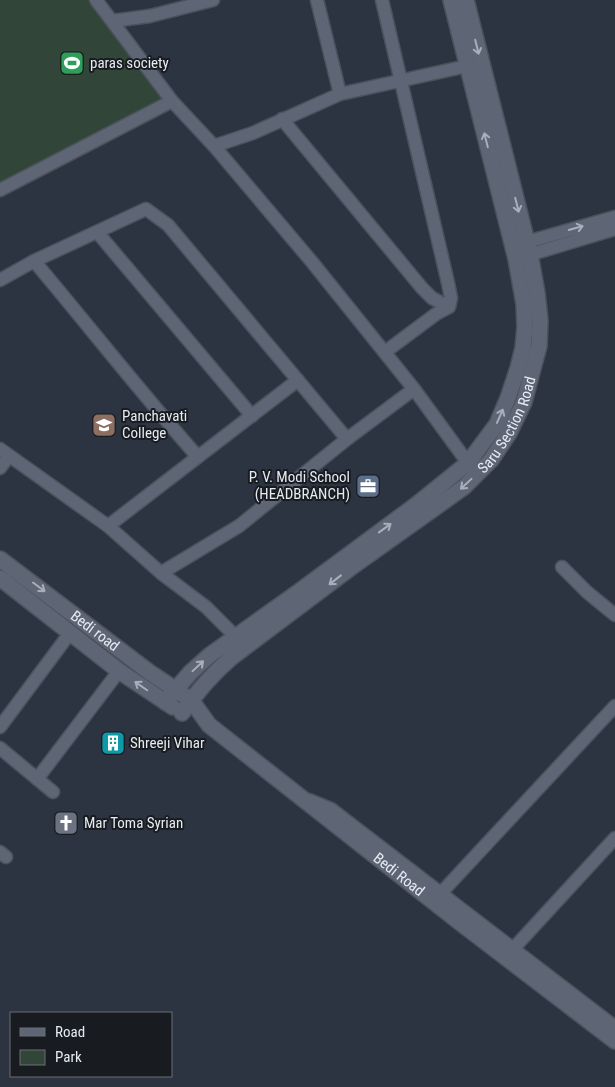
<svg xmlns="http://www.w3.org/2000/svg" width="615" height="1087" viewBox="0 0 615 1087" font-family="'Roboto Condensed',sans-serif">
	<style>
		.green { fill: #314638 }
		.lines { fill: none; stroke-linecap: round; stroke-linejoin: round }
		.street-casing { stroke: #4b525c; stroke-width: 15 }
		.secondary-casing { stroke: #4b525c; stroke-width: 18 }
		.street { stroke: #5e6675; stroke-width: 12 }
		.secondary { stroke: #5e6675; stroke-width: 15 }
		.oneway { stroke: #a9afba }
		.labels { text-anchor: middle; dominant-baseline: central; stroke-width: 4; stroke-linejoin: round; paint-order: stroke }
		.poi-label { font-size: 15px; fill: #e6ebf3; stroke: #181c21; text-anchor: start }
		.street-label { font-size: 15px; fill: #e6ebf3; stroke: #181c21 }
	</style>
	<rect width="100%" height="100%" fill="#2d3441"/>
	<path class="green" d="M 0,0 L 98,0 L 124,26 L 166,100 L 0,188 Z"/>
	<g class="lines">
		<g class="street-casing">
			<path id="street" d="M 96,0 L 172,101 L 214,146 L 312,262 L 414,389 L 468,463
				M 317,0 L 340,94
				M 382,0 L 448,283 L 451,298 L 449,307
				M 112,21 L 150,16 L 213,0
				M 282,119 L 422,288 L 432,298 L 449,307
				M 214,146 L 253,133 L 340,94 L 467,66
				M 0,190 L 172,101
				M 97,232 L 252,416
				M 520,244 L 615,217
				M 522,257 L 615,229
				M 34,261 C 89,326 141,393 198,457
				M 0,280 L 34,261 L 146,209 L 168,225 L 347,439
				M 385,352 L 436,314 L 449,307
				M 0,449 L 108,526 L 161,573 L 206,607 L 236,637
				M 0,468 L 9,456
				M 108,526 L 298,380
				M 562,567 L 587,592 L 615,615
				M 161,573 L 239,526 L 347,439 L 414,389
				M 0,727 L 70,633
				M 0,748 L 53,792
				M 37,779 L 119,671
				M 309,800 L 331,809 L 615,1027
				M 0,852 L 6,857
				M 441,893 L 615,706
				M 513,949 L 615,838"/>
		</g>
		<g class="secondary-casing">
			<g id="secondary">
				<path id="s1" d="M 0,559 L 149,672 L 191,700 L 209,725 L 458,921 L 615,1041"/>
				<path d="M 0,578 L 119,671 L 173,707"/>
				<path d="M 165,702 L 191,672 L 210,655 L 297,593 L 416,505 L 468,463 L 497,424 L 508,398 L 518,368 L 523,348 L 525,327 L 524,304 L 516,259 L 451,0"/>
				<path id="s2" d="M 182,713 C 198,691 211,675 232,657 L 349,569 L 464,487 L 491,460 L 509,433 L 524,402 L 539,346 L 540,321 L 537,293 L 530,254 L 466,0"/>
			</g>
		</g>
		<use href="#street" class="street"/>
		<use href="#secondary" class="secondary"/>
	</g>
	<defs><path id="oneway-shaft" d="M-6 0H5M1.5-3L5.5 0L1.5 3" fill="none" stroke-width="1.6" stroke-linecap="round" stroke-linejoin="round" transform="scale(1.25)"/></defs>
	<g class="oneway">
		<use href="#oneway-shaft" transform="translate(477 47) rotate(76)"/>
		<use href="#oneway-shaft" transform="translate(486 140) rotate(-104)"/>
		<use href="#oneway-shaft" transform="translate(517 205) rotate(76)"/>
		<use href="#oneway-shaft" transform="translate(576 228) rotate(-16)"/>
		<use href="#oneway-shaft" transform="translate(500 416) rotate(-66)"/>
		<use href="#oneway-shaft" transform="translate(466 484) rotate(137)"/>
		<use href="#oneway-shaft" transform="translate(385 528) rotate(-36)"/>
		<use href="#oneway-shaft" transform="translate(335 580) rotate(142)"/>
		<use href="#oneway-shaft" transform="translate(39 587) rotate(37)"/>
		<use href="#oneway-shaft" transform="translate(198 666) rotate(-43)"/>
		<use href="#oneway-shaft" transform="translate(141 686) rotate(-145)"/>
	</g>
	<defs>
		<g id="stadium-square" transform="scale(1.25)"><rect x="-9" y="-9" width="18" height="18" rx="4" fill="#2e9e5b" stroke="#181c21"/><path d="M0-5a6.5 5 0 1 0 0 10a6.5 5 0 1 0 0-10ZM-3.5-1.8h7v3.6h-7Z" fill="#fff"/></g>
		<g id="university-square" transform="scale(1.25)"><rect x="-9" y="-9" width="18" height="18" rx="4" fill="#8d6e63" stroke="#181c21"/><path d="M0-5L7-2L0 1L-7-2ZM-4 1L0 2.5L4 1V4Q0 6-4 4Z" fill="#fff"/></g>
		<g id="office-square" transform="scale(1.25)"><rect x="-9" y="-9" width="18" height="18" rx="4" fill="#5c6f8a" stroke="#181c21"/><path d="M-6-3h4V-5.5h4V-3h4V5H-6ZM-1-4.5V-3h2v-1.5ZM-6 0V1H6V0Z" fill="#fff"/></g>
		<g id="building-square" transform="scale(1.25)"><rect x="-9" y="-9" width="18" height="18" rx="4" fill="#0f9aa8" stroke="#181c21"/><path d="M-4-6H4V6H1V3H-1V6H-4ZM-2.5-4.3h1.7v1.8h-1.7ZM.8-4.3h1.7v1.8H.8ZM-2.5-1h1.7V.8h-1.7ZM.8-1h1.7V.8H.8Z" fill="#fff"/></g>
		<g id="church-square" transform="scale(1.25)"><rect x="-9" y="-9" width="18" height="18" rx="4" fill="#6b7280" stroke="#181c21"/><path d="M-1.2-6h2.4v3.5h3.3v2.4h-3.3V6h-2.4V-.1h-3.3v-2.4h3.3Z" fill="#fff"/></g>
	</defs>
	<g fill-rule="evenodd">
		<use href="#stadium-square" x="72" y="63"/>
		<use href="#university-square" x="104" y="425"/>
		<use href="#office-square" x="368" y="486"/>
		<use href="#building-square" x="113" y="743"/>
		<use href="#church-square" x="66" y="823"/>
	</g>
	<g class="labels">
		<g class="poi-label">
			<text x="90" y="63">paras society</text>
			<text x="122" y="416">Panchavati<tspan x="122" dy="17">College</tspan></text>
			<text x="350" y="477" text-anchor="end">P. V. Modi School<tspan x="350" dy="17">(HEADBRANCH)</tspan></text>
			<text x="130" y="743">Shreeji Vihar</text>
			<text x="84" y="823">Mar Toma Syrian</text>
		</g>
		<g class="street-label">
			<text stroke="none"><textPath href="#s2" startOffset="440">Saru Section Road</textPath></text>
			<text stroke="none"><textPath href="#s1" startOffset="119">Bedi road</textPath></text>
			<text stroke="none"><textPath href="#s1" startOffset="510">Bedi Road</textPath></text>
		</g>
	</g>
	<rect x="10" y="1012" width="162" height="65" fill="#181c21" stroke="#6a6f75"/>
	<rect x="20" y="1028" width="25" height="8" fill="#5e6675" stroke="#6a6f75"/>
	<text x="55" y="1037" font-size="15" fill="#e6ebf3">Road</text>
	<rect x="20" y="1050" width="25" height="15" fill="#314638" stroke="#6a6f75"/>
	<text x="55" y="1062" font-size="15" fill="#e6ebf3">Park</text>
</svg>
